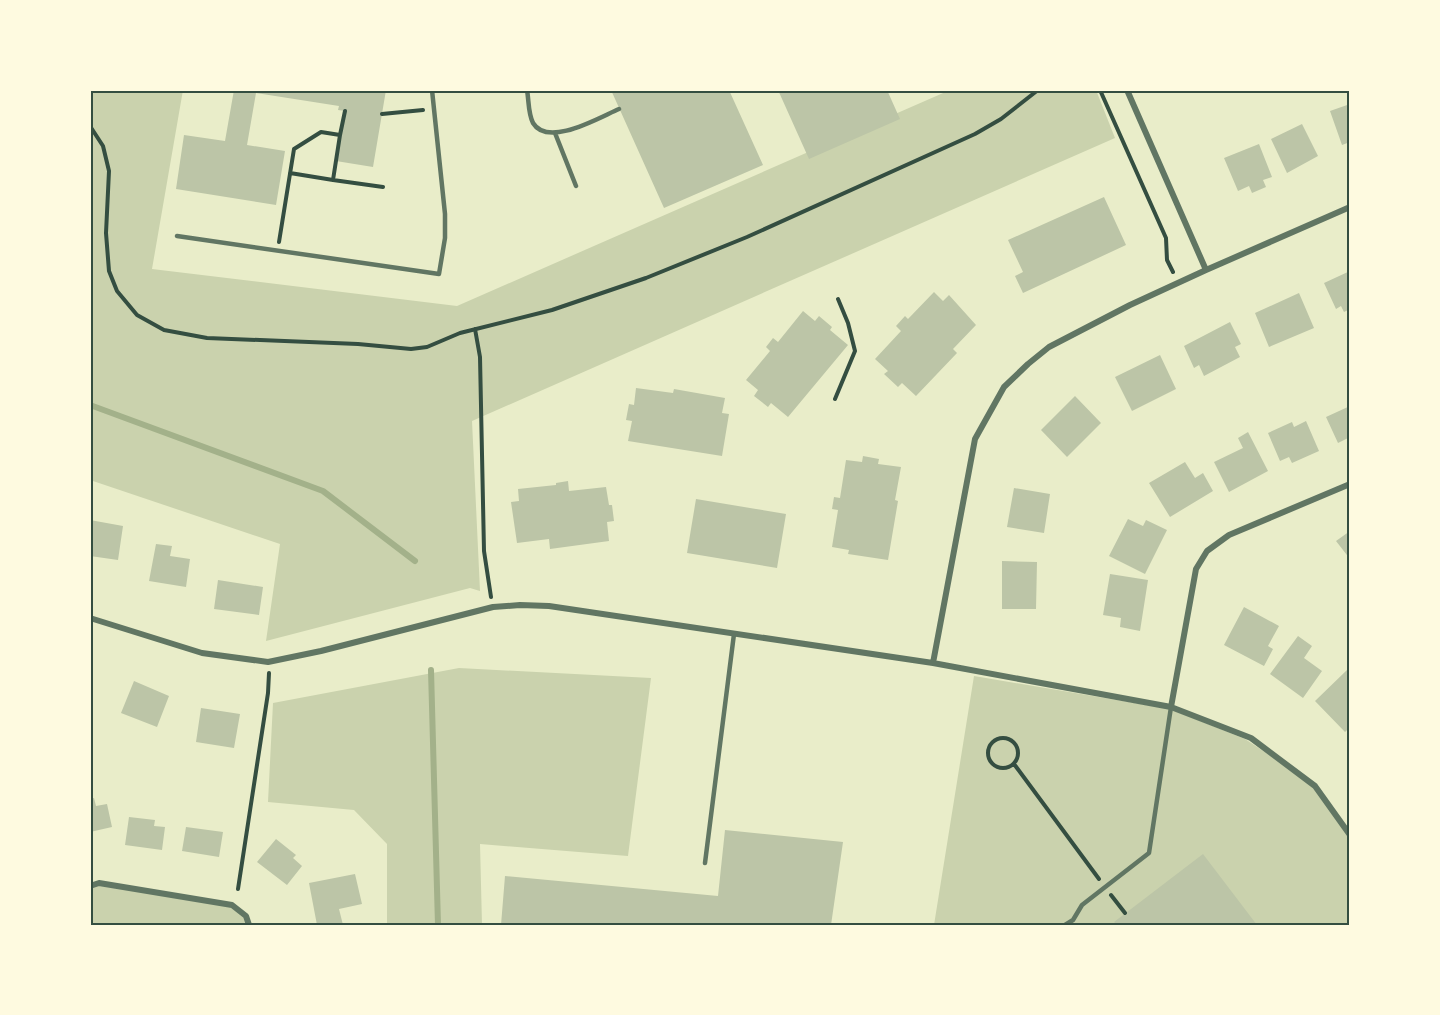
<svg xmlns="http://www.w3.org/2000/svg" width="1440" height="1015" viewBox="0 0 1440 1015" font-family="Poppins,sans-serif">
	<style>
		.green { fill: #cad2ad }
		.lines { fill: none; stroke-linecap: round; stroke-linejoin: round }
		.stream { stroke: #a3b18a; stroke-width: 6 }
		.building { fill: #bcc5a7 }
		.path { stroke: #344e41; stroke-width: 4 }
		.service { stroke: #617663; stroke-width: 4.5 }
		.minor { stroke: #617663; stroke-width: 6 }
		.neatline { fill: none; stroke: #344e41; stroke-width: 2 }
	</style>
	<rect width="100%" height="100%" fill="#e9edc9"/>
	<path class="green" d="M 90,90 L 183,90 L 152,269 L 457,306 L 950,90 L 1096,90 L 1115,138 L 472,421 L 480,591 L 470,588 L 266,641 L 280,544 L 90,480 Z
		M 459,668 L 651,678 L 628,856 L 480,844 L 482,925 L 387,925 L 387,844 L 354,810 L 268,802 L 273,703 Z
		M 974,676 L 1170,709 L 1245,739 L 1309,781 L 1350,838 L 1350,925 L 934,925 Z
		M 99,883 L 232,905 L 246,916 L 249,925 L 90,925 L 90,886 Z"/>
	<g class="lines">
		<path class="stream" d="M 90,405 L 323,491 L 415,561
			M 431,670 L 438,925"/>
	</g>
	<path class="building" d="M 234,90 L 386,90 L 373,167 L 336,161 L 345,111 L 338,110 L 339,106 L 256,93 L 247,145 L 285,151 L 276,205 L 176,189 L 184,135 L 225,141 Z
		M 611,90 L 729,90 L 763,165 L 664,208 Z
		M 778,90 L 887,90 L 900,119 L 809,159 Z
		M 1350,104 L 1350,142 L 1342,145 L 1330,111 Z
		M 1302,124 L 1318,156 L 1287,173 L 1271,139 Z
		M 1259,144 L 1272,177 L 1263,180 L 1266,187 L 1252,193 L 1249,186 L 1238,191 L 1224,158 Z
		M 1104,197 L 1126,245 L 1023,293 L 1015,276 L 1023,272 L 1008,240 Z
		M 1350,271 L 1350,309 L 1344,312 L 1341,306 L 1336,309 L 1324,283 Z
		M 934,292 L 943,301 L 949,295 L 976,325 L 953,349 L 957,353 L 916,396 L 902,383 L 898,387 L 884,374 L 888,371 L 875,359 L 901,331 L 896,326 L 905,316 L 908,319 Z
		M 1299,293 L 1314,328 L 1269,347 L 1255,313 Z
		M 803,311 L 815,321 L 819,316 L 832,327 L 830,330 L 848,345 L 788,417 L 771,403 L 768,407 L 754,396 L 758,390 L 746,380 L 770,351 L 766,347 L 773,338 L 778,342 Z
		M 1230,322 L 1241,344 L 1235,347 L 1240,357 L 1204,376 L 1199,365 L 1194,368 L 1184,346 Z
		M 1160,355 L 1176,389 L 1132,411 L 1115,377 Z
		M 636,388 L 673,393 L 674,389 L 725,398 L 722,413 L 729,414 L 722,456 L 628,441 L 632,421 L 626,420 L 629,404 L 634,405 Z
		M 1075,396 L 1101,423 L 1067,457 L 1041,430 Z
		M 1350,406 L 1350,437 L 1338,443 L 1326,417 Z
		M 1306,421 L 1319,451 L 1292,463 L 1289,457 L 1280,461 L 1268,433 L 1292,422 L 1294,427 Z
		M 1248,432 L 1268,471 L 1229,492 L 1214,462 L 1243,448 L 1238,438 Z
		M 863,456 L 879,459 L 878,464 L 901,467 L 895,500 L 898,501 L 888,560 L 848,554 L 849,550 L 832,547 L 838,510 L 832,509 L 834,497 L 840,498 L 846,460 L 862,462 Z
		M 1185,462 L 1195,478 L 1203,473 L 1213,491 L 1170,517 L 1149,483 Z
		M 568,481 L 569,491 L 606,487 L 609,505 L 612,505 L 614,521 L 607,522 L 609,541 L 550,549 L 549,539 L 517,543 L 511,502 L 519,501 L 518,489 L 556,485 L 556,483 Z
		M 1014,488 L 1050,494 L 1044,533 L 1007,527 Z
		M 696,499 L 786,514 L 777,568 L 687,553 Z
		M 1128,519 L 1143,526 L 1146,520 L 1167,530 L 1145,574 L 1109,556 Z
		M 90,520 L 123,526 L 118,560 L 90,556 Z
		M 1350,531 L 1350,559 L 1336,541 Z
		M 156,544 L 172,546 L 170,556 L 190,559 L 186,587 L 149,581 Z
		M 1002,561 L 1037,562 L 1036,609 L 1002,609 Z
		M 1110,574 L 1148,580 L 1140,631 L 1120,627 L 1121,618 L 1103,615 Z
		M 218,580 L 263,587 L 259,615 L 214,609 Z
		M 1244,607 L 1279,626 L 1268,646 L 1273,649 L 1264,666 L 1224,645 Z
		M 1298,636 L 1312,646 L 1304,658 L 1322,671 L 1303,698 L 1270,674 Z
		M 1347,670 L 1350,674 L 1350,727 L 1345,732 L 1315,701 Z
		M 134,681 L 169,696 L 157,727 L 121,713 Z
		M 201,708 L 240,714 L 234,748 L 196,742 Z
		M 94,798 L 96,806 L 107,804 L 112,827 L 90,832 L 90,799 Z
		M 129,817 L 155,820 L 154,826 L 165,827 L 162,850 L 125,845 Z
		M 186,827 L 223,832 L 219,857 L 182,851 Z
		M 725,830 L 843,842 L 831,925 L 501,925 L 505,876 L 718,896 Z
		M 276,839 L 296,855 L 293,858 L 302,866 L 287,885 L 257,862 Z
		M 1203,854 L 1257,925 L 1117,925 L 1114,922 Z
		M 355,874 L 362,904 L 339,909 L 343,925 L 317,925 L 309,883 Z"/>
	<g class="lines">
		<path class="path" d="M 1100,90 L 1166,238 L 1167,260 L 1173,272
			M 382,114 L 423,110
			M 90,126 L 103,146 L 109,171 L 106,233 L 109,271 L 117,291 L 137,315 L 164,330 L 207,338 L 358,344 L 411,349 L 427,347 L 460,333 L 552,310 L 646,278 L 747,237 L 975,134 L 1001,119 L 1038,90
			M 340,135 L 345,111
			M 290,173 L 333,180
			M 279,242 L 294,149 L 321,132 L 340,135 L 333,180 L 383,187
			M 475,329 L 480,357 L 484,551 L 491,597
			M 835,399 L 855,351 L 848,323 L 838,299
			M988 753a15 15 0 1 1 30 0a15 15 0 1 1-30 0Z
			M 1014,764 L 1099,879
			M 238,889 L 268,693 L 269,673
			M 1111,895 L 1125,913"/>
		<path class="service" d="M 527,90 C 529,101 528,113 533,123 C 548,148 600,117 619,109
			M 555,133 L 576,186
			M 177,236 L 439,274 L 445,238 L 445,214 L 432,90
			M 705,863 L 734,634
			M 1065,925 L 1073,920 L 1082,905 L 1149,853 L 1171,707"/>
		<path class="minor" d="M 1127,90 L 1206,270
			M 90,618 L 202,653 L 268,662 L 321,651 L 493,607 L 520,605 L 549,606 L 933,663 L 1171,707 L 1251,738 L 1315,786 L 1350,835
			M 933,663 L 975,439 L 1004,387 L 1028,364 L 1049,347 L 1130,305 L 1206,270 L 1350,207
			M 1171,707 L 1196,569 L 1207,551 L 1229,535 L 1350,484
			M 90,886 L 99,883 L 232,905 L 246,916 L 249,925"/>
	</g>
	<rect width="1440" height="1015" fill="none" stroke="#fefae0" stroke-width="183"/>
	<rect x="92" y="92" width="1256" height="832" class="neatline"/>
</svg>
